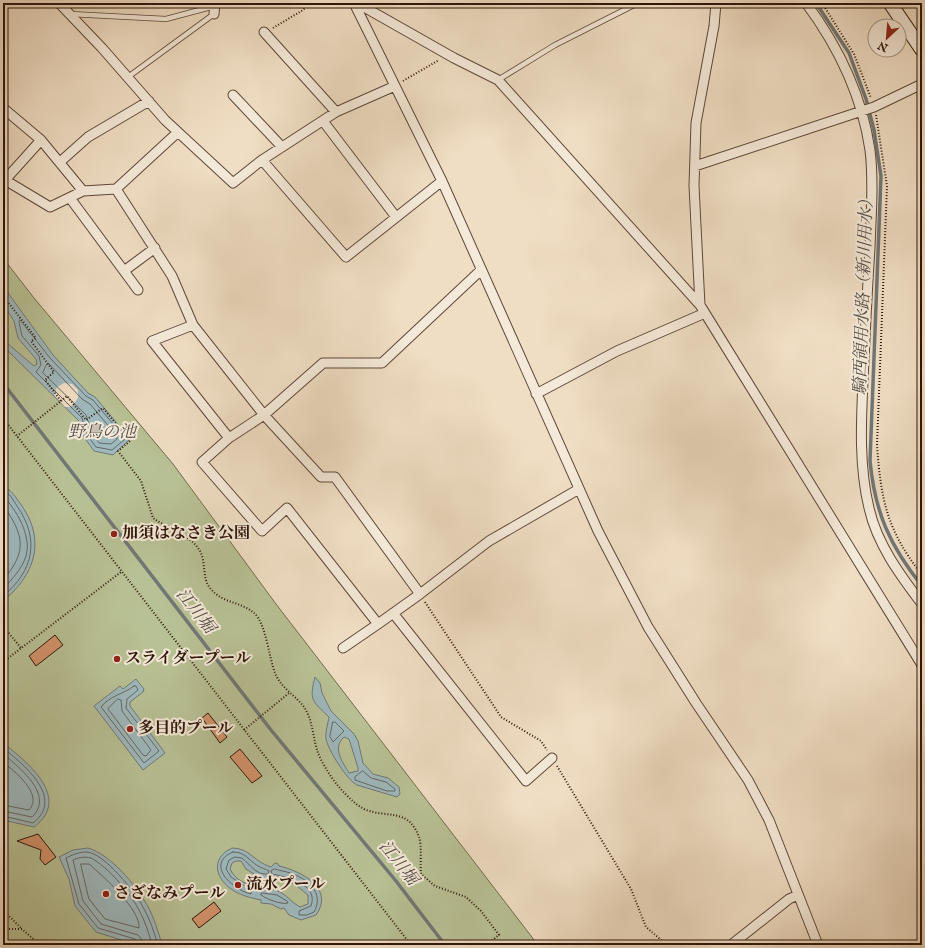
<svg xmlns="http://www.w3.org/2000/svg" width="925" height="948" viewBox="0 0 925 948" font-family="'IM FELL English','Noto Serif JP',serif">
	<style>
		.green { fill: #b8c195; stroke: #736b4f }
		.water { fill: #9eb9be; stroke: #717776; fill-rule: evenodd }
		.pier { fill: #f0dec4 }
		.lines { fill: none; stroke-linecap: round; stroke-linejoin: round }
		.shore { stroke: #666764; stroke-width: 1 }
		.stream { stroke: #717776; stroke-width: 3.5 }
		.building { fill: #d3936b; stroke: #2e1509 }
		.service-casing { stroke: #5e4738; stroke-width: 6 }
		.minor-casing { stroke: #5e4738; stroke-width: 11 }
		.secondary-casing { stroke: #2e1509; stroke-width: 15 }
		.path { stroke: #2e1509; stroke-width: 2; stroke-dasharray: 1 2; stroke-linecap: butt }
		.service { stroke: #f5ead9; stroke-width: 4.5 }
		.minor { stroke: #f5ead9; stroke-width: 9 }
		.secondary { stroke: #f5ead9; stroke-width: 13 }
		.poi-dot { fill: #8f2418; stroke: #f5ead9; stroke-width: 1.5 }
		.labels { text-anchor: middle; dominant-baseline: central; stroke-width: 4; stroke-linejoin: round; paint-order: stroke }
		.poi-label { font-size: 16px; font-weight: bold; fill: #2e1509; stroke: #f5ead9; text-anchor: start }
		.water-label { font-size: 17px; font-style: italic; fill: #554e48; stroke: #f5ead9 }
	</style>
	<rect width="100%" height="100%" fill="#f0dec4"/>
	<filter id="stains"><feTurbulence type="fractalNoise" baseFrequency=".005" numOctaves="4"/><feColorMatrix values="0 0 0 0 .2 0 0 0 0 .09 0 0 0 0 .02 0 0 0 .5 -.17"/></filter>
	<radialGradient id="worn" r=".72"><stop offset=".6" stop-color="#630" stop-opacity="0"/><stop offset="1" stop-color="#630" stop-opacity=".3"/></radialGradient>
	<path class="green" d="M 3,258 L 34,298 L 173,464 L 276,604 L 538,945 L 3,945 Z"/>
	<path class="water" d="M 3,286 L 53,355 L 88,393 L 95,397 L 130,439 L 113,455 L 94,451 L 84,437 L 79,421 L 3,346 L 3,324 L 7,329 L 7,343 L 34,366 L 37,364 L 36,359 L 18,338 L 14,321 L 3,304 Z
		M 3,486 C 12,490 16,498 22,506 C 46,541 35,575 3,601 Z
		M 315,677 L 320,683 L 322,693 L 331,711 L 354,734 L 358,741 L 363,763 L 373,774 L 388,778 L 399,787 L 400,794 L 397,797 L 357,785 C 347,780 328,750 326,739 C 325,733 328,723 329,717 C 312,701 309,700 315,677 ZM 344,737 L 349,739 L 358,768 L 358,771 L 349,773 C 342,761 332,748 344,737 Z
		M 136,679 L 144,689 L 143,692 L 130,702 L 130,706 L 165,753 L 143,770 L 94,706 L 120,686 L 123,689 Z
		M 3,743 C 26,761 73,798 34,827 L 3,820 Z
		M 88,848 C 111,855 135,884 147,905 C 154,917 158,931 162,945 L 137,945 L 96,932 L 75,906 L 69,879 L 59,857 L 73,850 Z
		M 232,848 C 250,848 254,862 271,867 L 275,863 L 278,864 L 279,866 C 301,871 335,888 316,915 L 301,920 L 289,915 L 284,908 L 281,909 L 271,904 L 261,903 L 261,900 C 251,898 243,896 234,891 C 216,880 209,859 232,848 ZM 236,861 L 241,861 L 246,869 L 262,879 L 288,881 L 297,886 L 308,895 L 308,904 L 300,907 C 292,903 288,896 280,892 C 262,884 241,890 230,869 L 232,863 Z"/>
	<path class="pier" d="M 64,383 L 72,384 L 78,390 L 78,398 L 73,405 L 69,407 L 65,407 L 54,395 L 57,387 Z"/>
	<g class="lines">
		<path class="shore" d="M 20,320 L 50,358 L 86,396 L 93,400 L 124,437 L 124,440 L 112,450 L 96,447 L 87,435 L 82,418 L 36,372 L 41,365 L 39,356 L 22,336 L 19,322 Z
			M 47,364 L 49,364 L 82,399 L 90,404 L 117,436 L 117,439 L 111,444 L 99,443 L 92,433 L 86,415 L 43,373 Z
			M 3,490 C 10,493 13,500 17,506 C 40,539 34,571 3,596
			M 3,496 C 16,509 32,536 26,556 C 22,569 12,579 3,589
			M 3,505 C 24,535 28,551 3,580
			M 134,686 L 136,686 L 138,690 L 127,699 L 126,708 L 159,751 L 144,763 L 101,707 C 109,696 124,694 134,686 Z
			M 118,699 L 121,700 L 122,711 L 151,750 L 146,756 L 143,755 L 108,709 Z
			M 333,722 L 335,722 L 344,731 L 333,742 L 330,737 Z
			M 3,748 C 22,763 66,798 33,823 L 3,816
			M 3,754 C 19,767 55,795 32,817 L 3,811
			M 3,762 C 14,771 44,794 29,810 L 3,805
			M 363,771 L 371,778 L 386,782 L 395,789 L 395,791 L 387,791 L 355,780 L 355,777 Z
			M 233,852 C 246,852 248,860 258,866 C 261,868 266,869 269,871 L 268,874 C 255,875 250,864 242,858 L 235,857 L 229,860 L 226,869 L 231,877 L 251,890 L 251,894 C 233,890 204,864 233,852 Z
			M 81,864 L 89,864 C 103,876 141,910 139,928 L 105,919 L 89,899 Z
			M 275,869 C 280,871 285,871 290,873 C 307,878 325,893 314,912 L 307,915 L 299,915 L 299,911 L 311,906 C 319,884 287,877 272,874 L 271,871 Z
			M 262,893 L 277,895 L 287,901 L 288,903 C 282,905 266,899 261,895 Z
			M 138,945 L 135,939 L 98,928 L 79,904 L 66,858 C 72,855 79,852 87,852 C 104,853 136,893 143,907 C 150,919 154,932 158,945
			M 143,945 L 142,940 L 138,935 L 101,924 L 83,901 L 73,860 C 77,858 85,856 91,858 C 107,866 131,894 139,910 C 145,921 149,933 152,945"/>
		<path class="stream" d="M 816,3 L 849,53 L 866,99 L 874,130 L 881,176 L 870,461 C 875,513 890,546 922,586
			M 3,383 L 271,730 L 396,881 L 445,945"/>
	</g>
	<path class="building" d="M 55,635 L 63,645 L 36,666 L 29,656 Z
		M 208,713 L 227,737 L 220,743 L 202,718 Z
		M 240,749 L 262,776 L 252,783 L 230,757 Z
		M 38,834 L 56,857 L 45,865 L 40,859 L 41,850 L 17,841 Z
		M 214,902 L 221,911 L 199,928 L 192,919 Z"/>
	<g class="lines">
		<g class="service-casing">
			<path id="service" d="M 70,14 L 166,19 L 226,3
				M 128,77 L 214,14
				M 498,80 L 555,45 L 638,3"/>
		</g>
		<g class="minor-casing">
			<path id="minor" d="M 59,3 L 102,48 L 165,120 L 233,183 L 262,160 L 336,112 L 395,86
				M 354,3 L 442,181 L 598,531 L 648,627 L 696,703 L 748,780 L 769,820 L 818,945
				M 357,3 L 454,58 L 498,80 L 700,305 L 922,665
				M 806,3 C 838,46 862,96 870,150 C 874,182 871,216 870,248 C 867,293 865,337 863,381 C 861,423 859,467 869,508 C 877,544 900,575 922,604
				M 214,14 L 215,3
				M 264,32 L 336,112
				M 233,95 L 282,147
				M 3,108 L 41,140
				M 323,121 L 396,217
				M 178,132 L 116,189 L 172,276 L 193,325 L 264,415 L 321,477 L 335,477 L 420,594
				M 262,160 L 346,257 L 442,181
				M 60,162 L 88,137 L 149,101
				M 695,166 L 874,107 L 922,84
				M 83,191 L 41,140 L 5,180 L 50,207 L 83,191 L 116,189
				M 70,198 L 138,290
				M 124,271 L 155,248
				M 700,305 L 694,186 L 696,123 L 714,26 L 716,3
				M 193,325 L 152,341 L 229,438 L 264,415 L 323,363 L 382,363 L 481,270
				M 536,394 L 617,351 L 705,313
				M 229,438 L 202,462 L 262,531 L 287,508 L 378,624 L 420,594 L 489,541 L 579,489
				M 393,613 L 526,781 L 552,758
				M 343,648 L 378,624
				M 731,945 L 789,899 L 798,895"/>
		</g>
		<g class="secondary-casing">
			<path id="secondary" d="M 890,3 L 922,50"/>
		</g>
		<path class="path" d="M 822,3 L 854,54 L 871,98
			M 273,28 L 303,10 L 309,3
			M 403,81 L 439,60
			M 876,115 L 887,186 L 877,445 C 881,501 887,530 922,575
			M 3,296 L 36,338 L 31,341 L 54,372 L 45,380 L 61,401 L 17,436
			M 61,401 L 67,396 L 86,420 L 103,408 L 130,441 L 118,451 L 141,481 L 153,518 C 167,528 191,535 200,551 C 206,562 202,578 210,588 C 223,604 240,601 254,613 C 266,623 269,658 275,673 C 281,688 295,695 304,707 C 313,720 313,739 318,753 C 322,763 329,774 335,782 C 343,792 353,803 364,809 C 387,819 408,807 419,837 C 422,846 420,863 421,874 L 435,886 L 466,897 L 481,911 L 499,935 L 486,945
			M 3,418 L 411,945
			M 425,602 L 501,717 L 541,741 L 547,750
			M 3,626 L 21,648
			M 3,662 L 121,572
			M 244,730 L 289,693
			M 557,766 L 631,889 L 646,927 L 667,945
			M 3,910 L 22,929
			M 3,929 L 22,929 L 40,945"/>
		<use href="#service" class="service"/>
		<use href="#minor" class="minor"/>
		<use href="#secondary" class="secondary"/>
	</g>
	<g class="poi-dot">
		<circle cx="114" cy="534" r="4"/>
		<circle cx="117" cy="659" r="4"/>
		<circle cx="130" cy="729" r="4"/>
		<circle cx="238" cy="885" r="4"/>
		<circle cx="106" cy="894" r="4"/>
	</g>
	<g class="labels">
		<g class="poi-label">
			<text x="122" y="534">加須はなさき公園</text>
			<text x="125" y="659">スライダープール</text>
			<text x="138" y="729">多目的プール</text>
			<text x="246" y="885">流水プール</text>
			<text x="114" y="894">さざなみプール</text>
		</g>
		<g class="water-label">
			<text transform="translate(864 293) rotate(-88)">騎西領用水路（新川用水）</text>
			<text x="102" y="432">野鳥の池</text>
			<text transform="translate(195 611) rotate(52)">江川堀</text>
			<text transform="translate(398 863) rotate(51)">江川堀</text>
		</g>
	</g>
	<rect width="925" height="948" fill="none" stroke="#f0dec4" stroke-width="16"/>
	<rect x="4" y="4" width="917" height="940" fill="none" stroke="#2e1509" stroke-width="2"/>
	<rect x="8" y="8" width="909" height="932" fill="none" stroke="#2e1509"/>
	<g transform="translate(887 38) rotate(206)"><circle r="19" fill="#f5ead9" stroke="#a59586"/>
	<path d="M0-3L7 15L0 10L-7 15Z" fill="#8f2418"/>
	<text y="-6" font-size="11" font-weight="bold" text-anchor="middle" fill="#2e1509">N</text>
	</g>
	<rect width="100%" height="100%" filter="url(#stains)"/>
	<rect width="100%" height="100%" fill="url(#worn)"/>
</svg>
